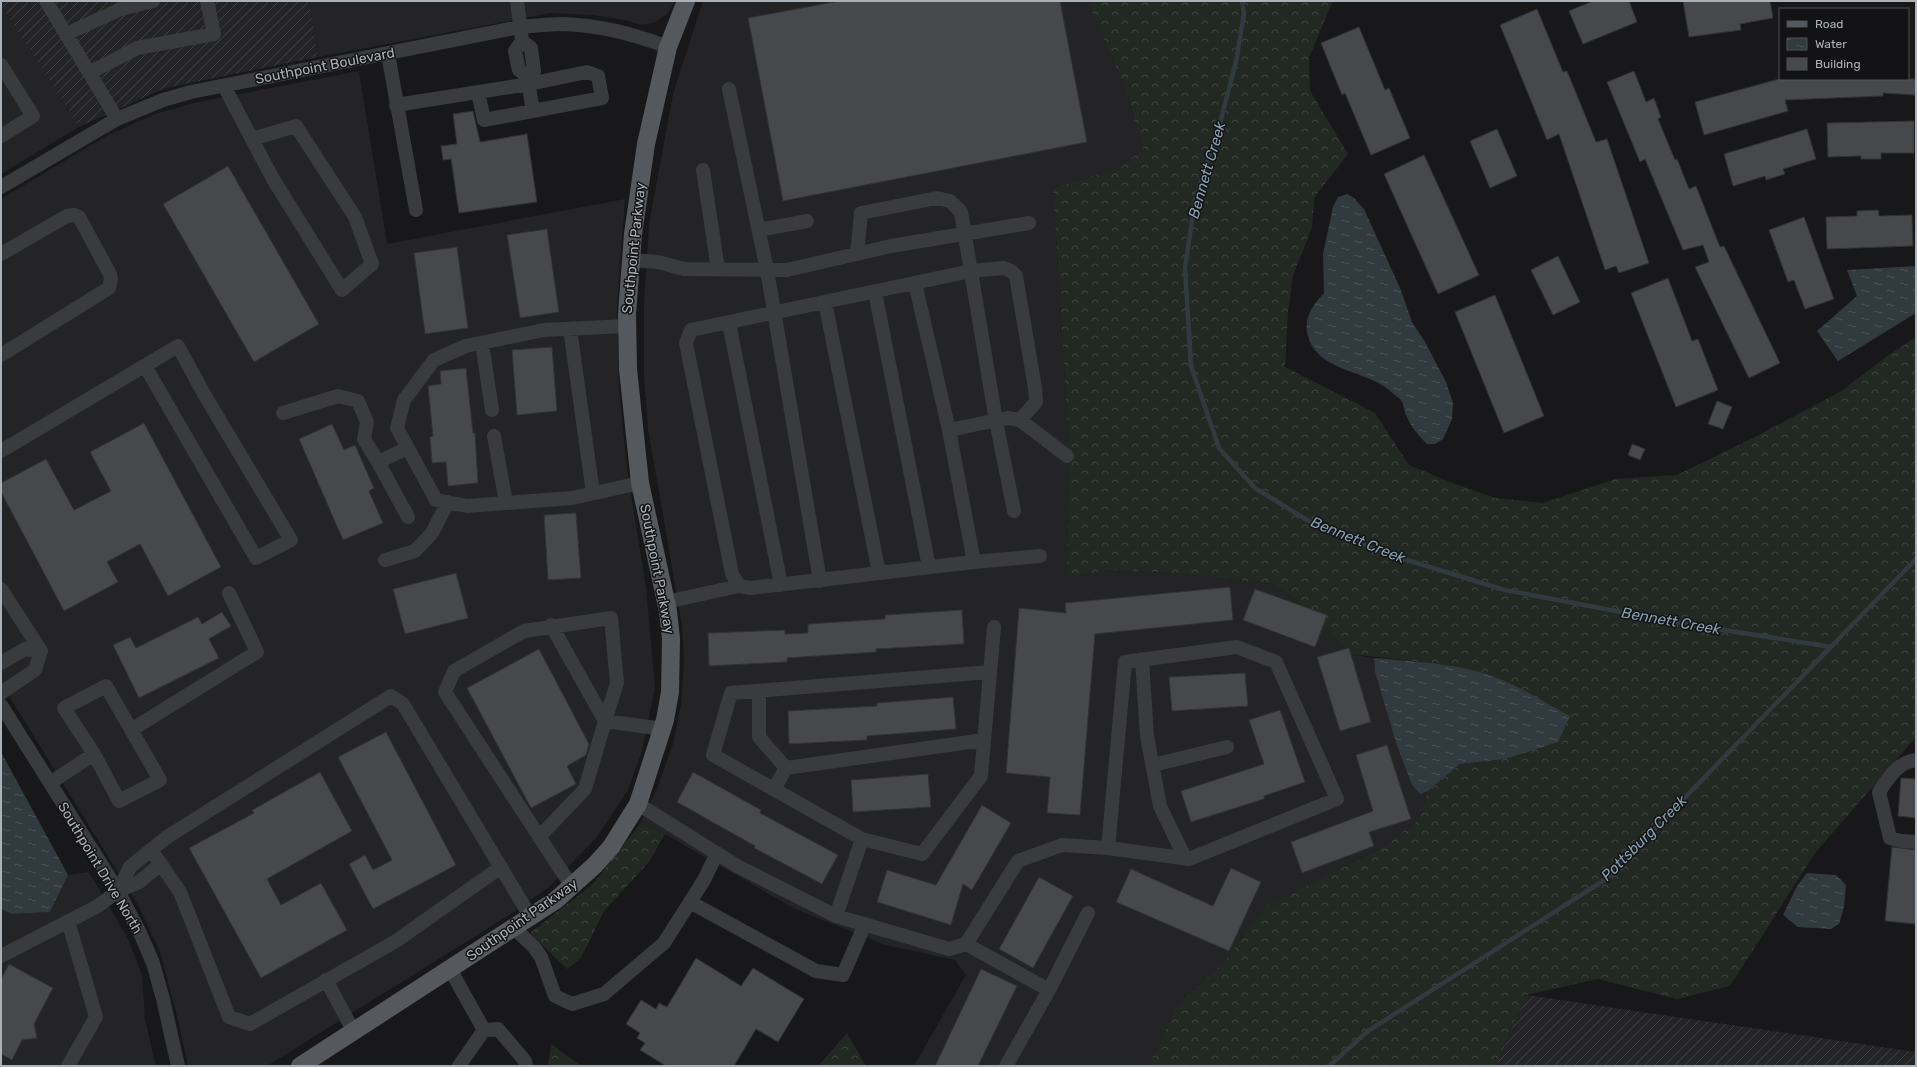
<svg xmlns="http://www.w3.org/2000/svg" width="1917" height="1067" viewBox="0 0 1917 1067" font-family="Rubik,sans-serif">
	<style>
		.built { fill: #242427 }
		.industrial { fill: url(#industrial-furrows) }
		.forest { fill: url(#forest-crowns) }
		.water { fill: url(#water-ripples) }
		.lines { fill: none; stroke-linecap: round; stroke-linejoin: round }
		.stream { stroke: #313a3f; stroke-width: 4.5 }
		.building { fill: #47484c; stroke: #323235 }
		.minor { stroke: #393b3e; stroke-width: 14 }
		.major { stroke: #55585d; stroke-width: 18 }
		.labels { text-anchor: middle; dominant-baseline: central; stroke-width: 3; stroke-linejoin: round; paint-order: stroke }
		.street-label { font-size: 14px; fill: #abb1b8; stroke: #131315 }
		.water-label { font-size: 15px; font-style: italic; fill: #85a1b0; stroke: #131315 }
	</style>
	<defs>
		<pattern id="industrial-furrows" width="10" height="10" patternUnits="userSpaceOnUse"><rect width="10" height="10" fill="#242427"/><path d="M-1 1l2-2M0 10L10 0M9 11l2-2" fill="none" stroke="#414144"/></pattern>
		<pattern id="forest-crowns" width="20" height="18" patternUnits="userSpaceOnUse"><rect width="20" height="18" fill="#222922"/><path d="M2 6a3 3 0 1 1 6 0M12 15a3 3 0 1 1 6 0" fill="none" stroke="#3f4640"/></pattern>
		<pattern id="water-ripples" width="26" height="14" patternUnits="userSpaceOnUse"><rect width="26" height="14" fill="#313a3f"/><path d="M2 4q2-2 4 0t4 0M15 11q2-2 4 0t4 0" fill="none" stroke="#4c5459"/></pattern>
	</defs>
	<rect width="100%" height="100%" fill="#18181a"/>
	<path class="built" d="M 309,1 L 675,1 L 668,13 L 656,22 L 642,25 L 625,20 L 592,15 L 551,13 L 318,57 Z
		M 703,1 L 1087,1 L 1127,92 L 1143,149 L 1121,167 L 1053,188 L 1069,447 L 1067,578 L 1106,570 L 1174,573 L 1273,584 L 1313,613 L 1349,654 L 1374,658 L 1375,672 L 1397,746 L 1412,785 L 1420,794 L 1428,791 L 1419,820 L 1378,850 L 1265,906 L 1224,962 L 1176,1006 L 1149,1066 L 914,1066 L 966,975 L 955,960 L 885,945 L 793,908 L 665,834 L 640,824 L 656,791 L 673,744 L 681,704 L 684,660 L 682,625 L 648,429 L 644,378 L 644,302 L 649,224 L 673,94 Z
		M 1,5 L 79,127 L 1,174 Z
		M 359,71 L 387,244 L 625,199 L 617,304 L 619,390 L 627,469 L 646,587 L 655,687 L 642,751 L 628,790 L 597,837 L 549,887 L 514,912 L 267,1066 L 188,1066 L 177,1016 L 160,952 L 138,905 L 1,683 L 1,199 L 108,135 L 155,114 L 194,103 Z
		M 89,872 L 128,939 L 142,975 L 145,1019 L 156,1066 L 1,1066 L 1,909 L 12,914 L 50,912 L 68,875 Z"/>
	<path class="industrial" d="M 1,1 L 309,1 L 318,57 L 165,88 L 79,127 L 1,5 Z
		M 1526,995 L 1916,1052 L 1916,1066 L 1496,1066 Z"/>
	<path class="forest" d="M 1087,1 L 1333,1 L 1309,57 L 1310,91 L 1348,154 L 1314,198 L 1312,228 L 1293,275 L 1288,312 L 1285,367 L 1375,413 L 1409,465 L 1450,482 L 1495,498 L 1543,503 L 1616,479 L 1677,475 L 1757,436 L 1840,392 L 1886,357 L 1916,337 L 1916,737 L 1815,853 L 1730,986 L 1677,999 L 1598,979 L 1526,995 L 1496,1066 L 1149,1066 L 1176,1006 L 1224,962 L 1265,906 L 1378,850 L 1419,820 L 1428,791 L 1460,764 L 1505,759 L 1421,662 L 1349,654 L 1313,613 L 1273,584 L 1174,573 L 1107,570 L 1067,578 L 1069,447 L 1053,188 L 1121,167 L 1143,149 L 1127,92 Z
		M 640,824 L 665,834 L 649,862 L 604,911 L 581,958 L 567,969 L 530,933 L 593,884 Z
		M 847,1033 L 866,1066 L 818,1066 Z
		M 551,1044 L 581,1066 L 548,1066 Z"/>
	<path class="water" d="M 1347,194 L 1354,198 L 1364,209 L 1400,288 L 1412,322 L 1425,342 L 1446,382 L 1453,403 L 1452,419 L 1443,439 L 1435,444 L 1427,444 C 1418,435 1411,427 1406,415 C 1404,410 1404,404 1401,400 C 1398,397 1393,394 1389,390 C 1365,370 1317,371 1308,336 C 1303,318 1313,305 1324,293 L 1323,254 L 1333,207 L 1338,197 Z
		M 1916,266 L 1916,313 L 1838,361 L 1817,331 L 1857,296 L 1847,270 Z
		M 1374,658 C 1409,661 1446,663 1480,672 C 1511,681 1541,700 1570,716 L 1558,742 L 1505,759 L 1460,764 L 1428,791 L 1420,794 L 1412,785 L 1397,746 L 1375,672 Z
		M 1,752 L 68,875 L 50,912 L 12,914 L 1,909 Z
		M 1807,873 L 1836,875 L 1846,885 L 1844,907 L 1839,924 L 1831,929 L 1798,927 L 1783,915 L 1797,886 Z"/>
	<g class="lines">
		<path class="stream" d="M 1242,1 L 1244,14 L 1236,62 L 1220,123 L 1195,200 L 1185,268 L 1191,366 L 1219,448 L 1255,488 L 1315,525 L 1387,554 L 1505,590 L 1674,622 L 1831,647
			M 1329,1066 L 1368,1031 L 1606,879 L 1916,559"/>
	</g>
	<path class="building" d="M 839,1 L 1060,1 L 1087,142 L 783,201 L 748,18 Z
		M 1593,1 L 1629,1 L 1637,22 L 1583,44 L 1569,11 Z
		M 1683,1 L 1770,1 L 1773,18 L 1740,24 L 1741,30 L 1689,37 Z
		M 1537,9 L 1563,72 L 1567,71 L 1596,142 L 1607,139 L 1649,263 L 1619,273 L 1616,266 L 1605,270 L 1559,134 L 1547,140 L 1500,25 Z
		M 1359,27 L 1385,90 L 1389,88 L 1410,138 L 1371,155 L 1345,93 L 1342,95 L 1321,43 Z
		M 1634,71 L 1646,102 L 1654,98 L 1661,117 L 1658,119 L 1675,160 L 1677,159 L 1689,189 L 1696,186 L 1720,247 L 1724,246 L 1780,363 L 1749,378 L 1695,267 L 1709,262 L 1703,245 L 1683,250 L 1645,159 L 1640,162 L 1607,82 Z
		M 1779,79 L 1916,79 L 1916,95 L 1883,93 L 1883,96 L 1785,100 L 1788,111 L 1704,135 L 1695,102 Z
		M 473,111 L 480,142 L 527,134 L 537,202 L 459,213 L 451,159 L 443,160 L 441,146 L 457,144 L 453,114 Z
		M 1914,121 L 1914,153 L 1881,153 L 1881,159 L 1861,159 L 1861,156 L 1828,157 L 1827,123 Z
		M 1497,129 L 1517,176 L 1490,188 L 1470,141 Z
		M 1807,129 L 1816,159 L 1783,169 L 1785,174 L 1766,180 L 1765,176 L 1733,186 L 1724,154 Z
		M 1424,155 L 1479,275 L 1438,294 L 1384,174 Z
		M 228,166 L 319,324 L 254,362 L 163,204 Z
		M 1878,210 L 1879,216 L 1912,215 L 1913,246 L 1827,249 L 1826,217 L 1857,216 L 1857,211 Z
		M 1804,217 L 1834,299 L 1805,309 L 1794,280 L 1788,282 L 1769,230 Z
		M 547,229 L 559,312 L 520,318 L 507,235 Z
		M 457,247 L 468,328 L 425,334 L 414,253 Z
		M 1558,256 L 1580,302 L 1553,315 L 1531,270 Z
		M 1668,278 L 1692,341 L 1698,339 L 1718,390 L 1676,407 L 1631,293 Z
		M 1495,295 L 1544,416 L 1504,433 L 1455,312 Z
		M 552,347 L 557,411 L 517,415 L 512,350 Z
		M 466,368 L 473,433 L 475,433 L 478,483 L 448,486 L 446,462 L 432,463 L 430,437 L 433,436 L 428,386 L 441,384 L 440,371 Z
		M 1717,401 L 1732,407 L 1723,429 L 1708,424 Z
		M 144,423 L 221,567 L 168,596 L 140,544 L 107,562 L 118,582 L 64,611 L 1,492 L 1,483 L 46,459 L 74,510 L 111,491 L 90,452 Z
		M 332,424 L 344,450 L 355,445 L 374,488 L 369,491 L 383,523 L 343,540 L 299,439 Z
		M 1632,444 L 1645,449 L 1640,460 L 1628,455 Z
		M 576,513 L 581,578 L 548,580 L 544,515 Z
		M 456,573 L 468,618 L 405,634 L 393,589 Z
		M 1230,587 L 1233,620 L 1095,634 L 1080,815 L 1047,813 L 1050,777 L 1006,773 L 1019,608 L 1066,613 L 1065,603 Z
		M 1255,589 L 1327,615 L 1315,647 L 1243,620 Z
		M 962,610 L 964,644 L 876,649 L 876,652 L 787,658 L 787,662 L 709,666 L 708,633 L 785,630 L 785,634 L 808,633 L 808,624 L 885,619 L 885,615 Z
		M 222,612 L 231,626 L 209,639 L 219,658 L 139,698 L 113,645 L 130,637 L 136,648 L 198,617 L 202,624 Z
		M 1349,648 L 1371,722 L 1340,731 L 1317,657 Z
		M 539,649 L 589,744 L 586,755 L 567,766 L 576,784 L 531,808 L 467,688 Z
		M 1245,673 L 1248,706 L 1172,711 L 1169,677 Z
		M 953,697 L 956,729 L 867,736 L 867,740 L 789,744 L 788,711 L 877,706 L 877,703 Z
		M 1280,710 L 1305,782 L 1264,796 L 1264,799 L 1191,822 L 1181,791 L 1264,764 L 1249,720 Z
		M 386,732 L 456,865 L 373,909 L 349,864 L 365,855 L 373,870 L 392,860 L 338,757 Z
		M 1387,745 L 1411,819 L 1369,832 L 1374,846 L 1302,873 L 1291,842 L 1373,811 L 1356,755 Z
		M 320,772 L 352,831 L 267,879 L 281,905 L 321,883 L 347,930 L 261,978 L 189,848 L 254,813 L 252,810 Z
		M 693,772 L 761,810 L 760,813 L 838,855 L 822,884 L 754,848 L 755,846 L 677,802 Z
		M 928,774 L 931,807 L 853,812 L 851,780 Z
		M 1901,778 L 1916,779 L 1916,818 L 1898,816 Z
		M 982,805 L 1011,823 L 972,890 L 963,884 L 951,925 L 877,902 L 887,870 L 936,885 Z
		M 1892,847 L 1916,850 L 1916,924 L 1885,921 Z
		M 1231,868 L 1261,882 L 1229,951 L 1116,902 L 1131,869 L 1213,906 Z
		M 1039,877 L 1073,896 L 1033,968 L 999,949 Z
		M 696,958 L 741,986 L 753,968 L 804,999 L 778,1042 L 756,1029 L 734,1066 L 666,1066 L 640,1050 L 645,1043 L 637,1038 L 640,1033 L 626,1024 L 641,1000 L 656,1009 L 659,1003 L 667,1007 Z
		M 9,964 L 53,988 L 34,1024 L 37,1038 L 22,1040 L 12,1060 L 1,1054 L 1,979 Z
		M 981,969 L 1017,986 L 978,1066 L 935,1066 Z"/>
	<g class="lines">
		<path class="minor" d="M 46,1 L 117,119
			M 517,1 L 522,41 L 515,51 L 519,70 L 527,76 L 533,111
			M 66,34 L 121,9 L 153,1
			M 522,41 L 531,48 L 534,71 L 527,76
			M 388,54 L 416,210
			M 1,65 L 33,116 L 1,136
			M 89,73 L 137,48 L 214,34 L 207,1
			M 224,86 L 273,179 L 342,290 L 372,264 L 355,217 L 296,126 L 252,139
			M 729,89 L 767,270 L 820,581
			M 396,105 L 529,84 L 587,72 L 598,76 L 602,98 L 484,120 L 478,92
			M 703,170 L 718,269
			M 1,187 L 117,119 L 163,100 L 191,92 L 520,27 C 534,26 549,24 563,24 C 600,25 634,34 668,47
			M 759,230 L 807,221
			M 1,254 L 67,216 L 74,215 L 79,217 L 110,274 L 111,279 L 109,288 L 1,355
			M 857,254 L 861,213 L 937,198 L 950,201 L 961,212 L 996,421 L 1014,511
			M 631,260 L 658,262 L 684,269 L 787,270 L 891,246 L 1029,223
			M 1004,268 L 1011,271 L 1016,276 L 1035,388 L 1036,402 L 1020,420 L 1008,418 L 949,430 L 974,562 L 750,588 L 739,586 L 732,574 L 686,343 L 691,330 L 971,271 Z
			M 915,283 L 949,430
			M 875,292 L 929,567
			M 825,302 L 879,573
			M 729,323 L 781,585
			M 627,326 L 544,330 L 466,346 L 434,360 L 404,400 L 397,428 L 436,500 L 467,506 L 572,498 L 640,483
			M 570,329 L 593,493
			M 482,343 L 492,410
			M 283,413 L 338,396 L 358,401 L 367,422 L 364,439 L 378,462
			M 1020,420 L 1067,456
			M 494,436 L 506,503
			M 408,448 L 378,462 L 408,517
			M 1,451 L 178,346 L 204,394 L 291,540 L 256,558 L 145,366
			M 385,560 L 415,551 L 432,533 L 448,502
			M 974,562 L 1040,556
			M 1,589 L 41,651
			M 666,602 L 739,586
			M 1142,659 L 1147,736 L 1160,806 L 1185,858
			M 1,663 L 25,649 L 41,651 L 35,670 L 1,693
			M 759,691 L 759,737 L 786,768
			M 1,705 L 118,891 L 140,933 L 153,963 L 163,999 L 178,1066
			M 131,730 L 257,652 L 229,593
			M 1916,760 C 1898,762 1888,778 1879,792 L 1890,838 L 1901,841 L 1916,842
			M 1153,765 L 1227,747
			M 50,783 L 94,754 L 64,708 L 106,686 L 160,780 L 119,801 L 94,754
			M 774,789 L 786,768 L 984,740
			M 638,804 L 737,866 L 836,916 L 949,949 L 966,944 L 1018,861 L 1062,845 L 1108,848 L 1189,859 L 1337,799 L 1276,662 L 1237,647 L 1125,662 L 1108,848
			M 539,837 L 585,789 L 605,721 L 551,625
			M 862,839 L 713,755 L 731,693 L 990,672
			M 151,850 L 180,892 L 229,1017 L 250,1024 L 396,941 L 501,867
			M 572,887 L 445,692 L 454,671 L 524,631 L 611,618 L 617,683 L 605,721 L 663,729
			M 118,891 L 130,867 L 167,837 L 391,696 L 403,704 L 530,916
			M 690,902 L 816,971 L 843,975 L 865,924
			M 836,916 L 862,839 L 922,854 L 981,776 L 994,627
			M 514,928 L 534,947 L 541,957 L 555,996 L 572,1004 L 604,994 L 664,943 L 704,880 L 717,853
			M 966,944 L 1049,990 L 1006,1066
			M 1,956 L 98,906 L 118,891 L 139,882 L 161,864
			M 450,969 L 484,1030
			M 326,980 L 354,1032
			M 1049,990 L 1088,913
			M 68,1066 L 96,1017 L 68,921
			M 459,1066 L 484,1030 L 498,1029 L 525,1061 L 526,1066"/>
		<path class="major" d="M 300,1066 L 556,900 L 595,865 L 611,847 L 638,804 L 665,720 L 670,692 L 671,639 L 668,611 L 640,483 L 628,369 L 627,314 L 633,234 L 646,144 L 668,47 L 686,1"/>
	</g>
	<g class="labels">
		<g class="street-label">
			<text transform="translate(325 66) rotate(-11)">Southpoint Boulevard</text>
			<text transform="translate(634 248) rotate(-84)">Southpoint Parkway</text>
			<text transform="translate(657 569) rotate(79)">Southpoint Parkway</text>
			<text transform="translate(100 868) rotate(59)">Southpoint Drive North</text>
			<text transform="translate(522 920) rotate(-35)">Southpoint Parkway</text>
		</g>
		<g class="water-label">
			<text transform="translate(1207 170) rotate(-74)">Bennett Creek</text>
			<text transform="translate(1358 540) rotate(22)">Bennett Creek</text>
			<text transform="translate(1671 621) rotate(10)">Bennett Creek</text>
			<text transform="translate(1644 838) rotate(-45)">Pottsburg Creek</text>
		</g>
	</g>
	<rect width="1917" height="1067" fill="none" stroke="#abb1b8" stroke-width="4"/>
	<rect x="1779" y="8" width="130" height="72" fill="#131315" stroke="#505256"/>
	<rect x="1787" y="21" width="20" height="6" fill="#55585d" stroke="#505256"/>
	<text x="1815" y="28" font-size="12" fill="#abb1b8">Road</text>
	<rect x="1787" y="38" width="20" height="12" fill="url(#water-ripples)" stroke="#505256"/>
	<text x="1815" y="48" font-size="12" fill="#abb1b8">Water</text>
	<rect x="1787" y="58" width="20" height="12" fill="#47484c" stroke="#505256"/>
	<text x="1815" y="68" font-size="12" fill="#abb1b8">Building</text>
</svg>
